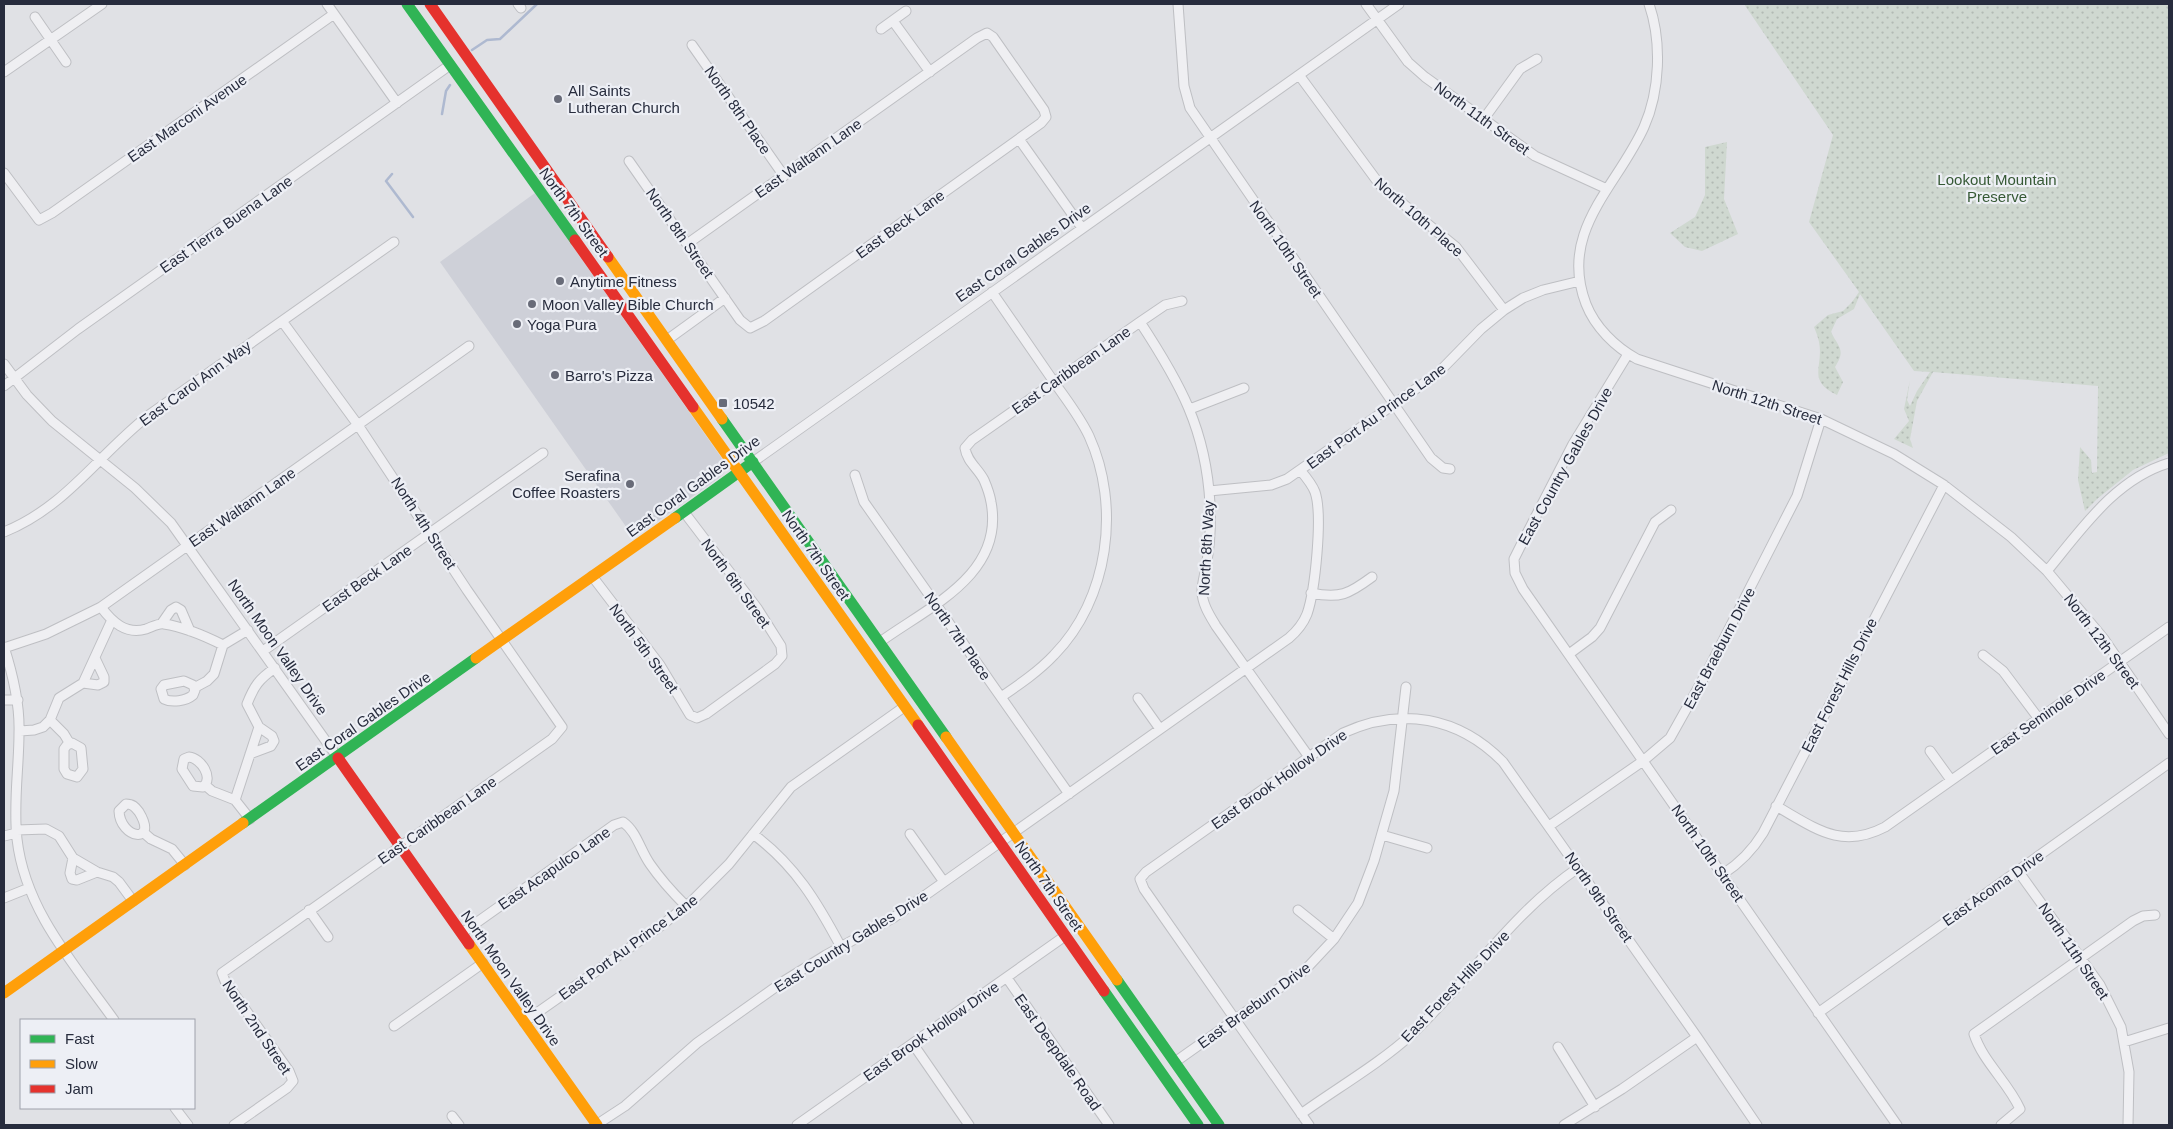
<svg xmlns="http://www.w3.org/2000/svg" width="2173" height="1129" viewBox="0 0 2173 1129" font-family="Arial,sans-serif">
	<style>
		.built { fill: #ced0d8 }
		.grass { fill: url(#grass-dots) }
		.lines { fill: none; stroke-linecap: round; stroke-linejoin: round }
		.stream { stroke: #aeb9d0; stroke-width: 2.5 }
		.street-casing { stroke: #bebfc3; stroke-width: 11 }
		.street { stroke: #efeff2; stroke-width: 9 }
		.fast { stroke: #30b455; stroke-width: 11 }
		.slow { stroke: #ff9f0a; stroke-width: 11 }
		.jam { stroke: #e5322d; stroke-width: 11 }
		.poi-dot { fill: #686b78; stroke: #edeff5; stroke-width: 2 }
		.labels { text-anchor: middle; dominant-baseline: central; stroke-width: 4.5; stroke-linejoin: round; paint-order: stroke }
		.poi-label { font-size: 15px; fill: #272c3d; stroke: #edeff5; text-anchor: start }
		.street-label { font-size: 15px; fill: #272c3d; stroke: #edeff5 }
		.park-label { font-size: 15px; fill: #365935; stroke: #edeff5 }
	</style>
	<defs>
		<pattern id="grass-dots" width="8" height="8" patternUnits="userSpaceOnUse" patternTransform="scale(1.25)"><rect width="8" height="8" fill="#cfd8d0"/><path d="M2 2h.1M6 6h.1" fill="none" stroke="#b2bab4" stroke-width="1.8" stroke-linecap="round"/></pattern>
	</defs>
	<rect width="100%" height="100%" fill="#e0e1e5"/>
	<path class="built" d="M 535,193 L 721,457 L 725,466 L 724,473 L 720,477 L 634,538 L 440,262 Z"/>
	<path class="grass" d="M 1744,4 L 2169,4 L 2169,453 L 2133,470 L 2097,499 L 2085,511 L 2078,480 L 2080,447 L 2091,460 L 2092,473 L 2097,472 L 2098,386 L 1933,372 L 1917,401 L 1910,439 L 1913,448 L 1894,439 L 1909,421 L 1904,409 L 1910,380 L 1907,400 L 1910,406 L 1917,391 L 1930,372 L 1914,371 L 1860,294 L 1854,309 L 1837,319 L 1831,332 C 1839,348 1846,350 1835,367 L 1843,382 L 1837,395 C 1806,380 1824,367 1819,342 C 1818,337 1816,332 1814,327 L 1828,315 L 1843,311 L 1852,302 L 1859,292 L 1809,222 L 1833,135 Z
		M 1727,142 L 1724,199 L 1738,234 L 1702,251 L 1685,247 L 1670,233 L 1695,217 L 1705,195 L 1705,147 Z"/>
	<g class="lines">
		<path class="stream" d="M 472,50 L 487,40 L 500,39 L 537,4
			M 442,114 L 446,91 L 450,85
			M 392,174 L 386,181 L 413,217"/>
		<g class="street-casing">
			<path id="street" d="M 327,4 L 397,103
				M 518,4 L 521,8
				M 1178,4 L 1184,86 L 1190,108 L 1431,458 L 1443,468 L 1450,469
				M 1366,4 L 1408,62 L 1425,77 L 1535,156 L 1607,189
				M 1649,4 C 1662,42 1660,91 1644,127 C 1617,187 1558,231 1586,304 C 1595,327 1615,347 1637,359 L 1821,419 L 1894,454 L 1944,485 L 2011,537 L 2047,571 L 2104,639 L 2169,734
				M 35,17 L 66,62
				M 893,21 L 930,72
				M 881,29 L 906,11
				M 692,45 L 784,176
				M 4,72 L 102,4
				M 1299,75 L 1380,185 L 1456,247 L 1504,310
				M 1483,120 L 1520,69 L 1537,59
				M 1019,139 L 1082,228
				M 629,161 L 740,320 L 750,328 L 764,321 L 1041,123 L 1046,117 L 1044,110 L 993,37 L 987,33 L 977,38 L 687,244
				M 4,173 L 39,220 L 52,213 L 334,14
				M 992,292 C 1012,321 1032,350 1052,379 C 1065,398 1079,415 1089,436 C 1121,506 1109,599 1054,655 C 1039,671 1020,684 1001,697
				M 1140,322 C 1180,383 1206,429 1210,504 C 1211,523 1210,543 1207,561 C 1206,571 1202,582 1202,591 C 1202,604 1210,616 1216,626 L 1309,757
				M 667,340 L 725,298
				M 1628,354 L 1573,444 L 1520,547 L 1514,559 L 1515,573 L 1523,589 L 1897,1125
				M 4,364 L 27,395 L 52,421 L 135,488 L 171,523 L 338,758
				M 4,386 L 78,329 L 450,65
				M 1190,409 L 1244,388
				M 753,462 L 1399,4
				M 855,475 L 864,502 L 1069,794
				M 1209,491 L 1271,485 L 1287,479 L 1437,374 L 1481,329 L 1504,310 L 1523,298 L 1543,290 L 1580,281
				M 4,532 C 66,507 98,455 149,415 L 394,242
				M 2047,571 C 2081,530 2115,479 2169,463
				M 592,576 L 660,665 L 690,715 L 697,718 L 706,714 L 775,664 L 782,656 L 781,646 L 757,608 L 684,512
				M 1311,593 C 1340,599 1349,594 1372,577
				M 101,607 C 112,622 126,635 146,629 C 152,627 158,623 164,624 C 185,627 205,636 223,645
				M 162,623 L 171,610 L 176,607 L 181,610 L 190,631
				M 880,642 C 928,607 1005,575 991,502 C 990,496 987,487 984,480 C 978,468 967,462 965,448 L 972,440 L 1140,322 L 1165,305 L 1182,301
				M 4,647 C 13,675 20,704 19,733 C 19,768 13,804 17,839 C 25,910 74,964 114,1020
				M 4,648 L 46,634 L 101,607 L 469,346
				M 263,651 L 543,453
				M 1569,654 L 1592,637 L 1600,628 L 1655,522 L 1671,510
				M 1983,655 L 2003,671 L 2039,719
				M 184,681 L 193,685 L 195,690 L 193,695 C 186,701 172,703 164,699 L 161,689 L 164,685 Z
				M 83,683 L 98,685 L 104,682 L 104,677 L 95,658
				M 194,688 L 207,681 L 214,674 L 223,645 L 248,630
				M 1138,698 L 1160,729
				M 4,700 L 18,700
				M 50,720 L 64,734 L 70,744
				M 20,731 L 34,730 L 43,727 L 50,720 L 59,698 L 83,683 L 111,622
				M 72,743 L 81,748 L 83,769 L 77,777 L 67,774 L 64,769 L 64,749 L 67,745 Z
				M 1930,751 L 1951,780
				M 250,754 L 271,746 L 274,741 L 272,736 L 259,727
				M 189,757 C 201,758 214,778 203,787 L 193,786 L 182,769 L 184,759 Z
				M 205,785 L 212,791 L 235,800 L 250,819
				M 235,800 L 259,727 L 247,704 C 254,686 259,679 275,668
				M 126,804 C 133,804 135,807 139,812 C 159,845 120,839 119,811 Z
				M 1776,806 C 1815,828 1841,850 1885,827 L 2169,627
				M 1549,826 L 1643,761 L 1670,738 L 1707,672 L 1797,496 L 1821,419
				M 17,830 L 46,829 L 59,836 L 73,858 L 97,872 L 113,877 L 119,882 L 133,901
				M 143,832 L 151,839 L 172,849 L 185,865
				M 753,834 C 795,865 817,902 841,947
				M 910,834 L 944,882
				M 1382,835 L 1427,848
				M 4,836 L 17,833
				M 73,858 L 70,873 L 72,879 L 77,880 L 97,872
				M 2018,871 L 2100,985 L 2121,1027 L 2129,1072 L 2128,1125
				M 1723,874 C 1740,863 1752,851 1763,833 L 1944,485
				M 4,898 L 29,888
				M 309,910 L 328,937
				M 1298,910 L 1334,939
				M 462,933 L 614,825 L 623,822 C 637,832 640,850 650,864 C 661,880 673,893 686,906
				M 1007,978 L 1109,1125
				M 1818,1013 L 2169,763
				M 524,1022 L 662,925 L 692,901 L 729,864 L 791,787 L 904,707
				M 394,1026 L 483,963
				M 2124,1042 L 2169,1028
				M 913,1044 L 969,1125
				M 1558,1047 L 1595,1107
				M 1175,1062 L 1305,970 L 1334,939 L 1358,903 L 1374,861 L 1394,791 L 1406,687
				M 175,1108 L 188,1125
				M 1301,1114 C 1337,1088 1379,1064 1412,1034 C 1469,980 1513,912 1578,868
				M 452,1116 L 459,1125
				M 234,1125 L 287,1088 L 293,1081 L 289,1071 L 225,981 L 222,973 L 552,739 L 562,727 L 467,590 L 358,425 L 282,321
				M 596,1125 L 625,1106 L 697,1043 L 784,981 L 826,955 L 893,918 L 1289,638 C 1296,632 1303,624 1307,614 C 1315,591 1323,515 1315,492 C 1312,484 1306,477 1300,470
				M 797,1125 L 1065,936
				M 1309,1125 L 1144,889 L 1140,879 L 1146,872 L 1343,733 C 1401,706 1459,717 1503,762 L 1697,1037 L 1757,1125
				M 1564,1125 L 1622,1089 L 1697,1037
				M 2001,1125 L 2020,1109 C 2008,1082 1983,1062 1974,1034 L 2133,921 L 2143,916 L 2155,915"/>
		</g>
		<use href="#street" class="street"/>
		<path class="fast" d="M 407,4 L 575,240
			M 722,419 L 946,737
			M 675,518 L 753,462
			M 243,823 L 476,658
			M 1117,980 L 1219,1125
			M 1104,991 L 1198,1125"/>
		<path class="slow" d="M 608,257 L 722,419
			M 693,407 L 918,725
			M 476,658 L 675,518
			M 946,737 L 1117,980
			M 469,944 L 597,1125
			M 4,993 L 243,823"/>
		<path class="jam" d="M 430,4 L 608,257
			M 575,240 L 693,407
			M 918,725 L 1104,991
			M 338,758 L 469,944"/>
	</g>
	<g class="poi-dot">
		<circle cx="558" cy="99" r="5"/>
		<circle cx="560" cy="281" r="5"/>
		<circle cx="532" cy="304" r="5"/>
		<circle cx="517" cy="324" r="5"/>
		<circle cx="555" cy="375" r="5"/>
		<rect x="718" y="398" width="10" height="10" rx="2.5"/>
		<circle cx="630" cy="484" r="5"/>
	</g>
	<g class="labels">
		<g class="poi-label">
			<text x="568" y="90">All Saints<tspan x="568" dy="17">Lutheran Church</tspan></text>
			<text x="570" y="281">Anytime Fitness</text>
			<text x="542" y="304">Moon Valley Bible Church</text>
			<text x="527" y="324">Yoga Pura</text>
			<text x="565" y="375">Barro's Pizza</text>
			<text x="733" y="403">10542</text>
			<text x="620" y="475" text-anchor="end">Serafina<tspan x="620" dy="17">Coffee Roasters</tspan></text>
		</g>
		<g class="street-label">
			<text transform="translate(738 110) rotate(55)">North 8th Place</text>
			<text transform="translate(187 118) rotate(-35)">East Marconi Avenue</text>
			<text transform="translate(1482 118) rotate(36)">North 11th Street</text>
			<text transform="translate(808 158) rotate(-35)">East Waltann Lane</text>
			<text transform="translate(574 212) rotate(54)">North 7th Street</text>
			<text transform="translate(1419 217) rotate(41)">North 10th Place</text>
			<text transform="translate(226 224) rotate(-35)">East Tierra Buena Lane</text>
			<text transform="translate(900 224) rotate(-36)">East Beck Lane</text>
			<text transform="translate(680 233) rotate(55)">North 8th Street</text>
			<text transform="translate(1286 249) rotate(55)">North 10th Street</text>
			<text transform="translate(1023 252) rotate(-35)">East Coral Gables Drive</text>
			<text transform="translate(1071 370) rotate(-35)">East Caribbean Lane</text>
			<text transform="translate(195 383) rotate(-36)">East Carol Ann Way</text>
			<text transform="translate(1767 402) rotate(18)">North 12th Street</text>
			<text transform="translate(1376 416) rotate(-36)">East Port Au Prince Lane</text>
			<text transform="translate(1565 466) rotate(-61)">East Country Gables Drive</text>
			<text transform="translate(693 486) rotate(-36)">East Coral Gables Drive</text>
			<text transform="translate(242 507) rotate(-35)">East Waltann Lane</text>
			<text transform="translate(424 523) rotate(57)">North 4th Street</text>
			<text transform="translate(1206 548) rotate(-87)">North 8th Way</text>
			<text transform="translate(816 555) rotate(55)">North 7th Street</text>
			<text transform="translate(367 578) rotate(-35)">East Beck Lane</text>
			<text transform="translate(736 583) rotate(54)">North 6th Street</text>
			<text transform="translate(958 636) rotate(55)">North 7th Place</text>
			<text transform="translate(2102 641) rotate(53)">North 12th Street</text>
			<text transform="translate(278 647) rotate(55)">North Moon Valley Drive</text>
			<text transform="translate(644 648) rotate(54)">North 5th Street</text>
			<text transform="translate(1719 648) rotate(-62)">East Braeburn Drive</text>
			<text transform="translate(1839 685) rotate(-63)">East Forest Hills Drive</text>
			<text transform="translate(2048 712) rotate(-35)">East Seminole Drive</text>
			<text transform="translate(363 721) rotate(-35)">East Coral Gables Drive</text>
			<text transform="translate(1279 779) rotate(-35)">East Brook Hollow Drive</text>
			<text transform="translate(437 820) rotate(-35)">East Caribbean Lane</text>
			<text transform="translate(1708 853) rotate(55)">North 10th Street</text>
			<text transform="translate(554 868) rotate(-35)">East Acapulco Lane</text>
			<text transform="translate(1049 886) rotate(55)">North 7th Street</text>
			<text transform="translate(1993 888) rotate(-35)">East Acoma Drive</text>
			<text transform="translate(1599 897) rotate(55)">North 9th Street</text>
			<text transform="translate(851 941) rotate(-32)">East Country Gables Drive</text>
			<text transform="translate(628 947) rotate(-36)">East Port Au Prince Lane</text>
			<text transform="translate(2074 951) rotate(56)">North 11th Street</text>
			<text transform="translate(511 978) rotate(55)">North Moon Valley Drive</text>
			<text transform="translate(1455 986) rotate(-46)">East Forest Hills Drive</text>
			<text transform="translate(1254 1005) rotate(-36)">East Braeburn Drive</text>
			<text transform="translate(257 1027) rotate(56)">North 2nd Street</text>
			<text transform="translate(931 1031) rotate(-35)">East Brook Hollow Drive</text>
			<text transform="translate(1058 1052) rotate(55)">East Deepdale Road</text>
		</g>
		<g class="park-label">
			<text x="1997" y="179">Lookout Mountain<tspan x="1997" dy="17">Preserve</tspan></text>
		</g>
	</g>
	<rect width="2173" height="1129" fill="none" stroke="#272c3d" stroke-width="10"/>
	<rect x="20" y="1019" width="175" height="90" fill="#edeff5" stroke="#9ea1ab"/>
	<rect x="30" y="1035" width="25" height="8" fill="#30b455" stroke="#9ea1ab"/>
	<text x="65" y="1044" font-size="15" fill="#272c3d">Fast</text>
	<rect x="30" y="1060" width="25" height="8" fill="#ff9f0a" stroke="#9ea1ab"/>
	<text x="65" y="1069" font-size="15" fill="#272c3d">Slow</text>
	<rect x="30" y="1085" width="25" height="8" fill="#e5322d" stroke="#9ea1ab"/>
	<text x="65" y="1094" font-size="15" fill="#272c3d">Jam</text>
</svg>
